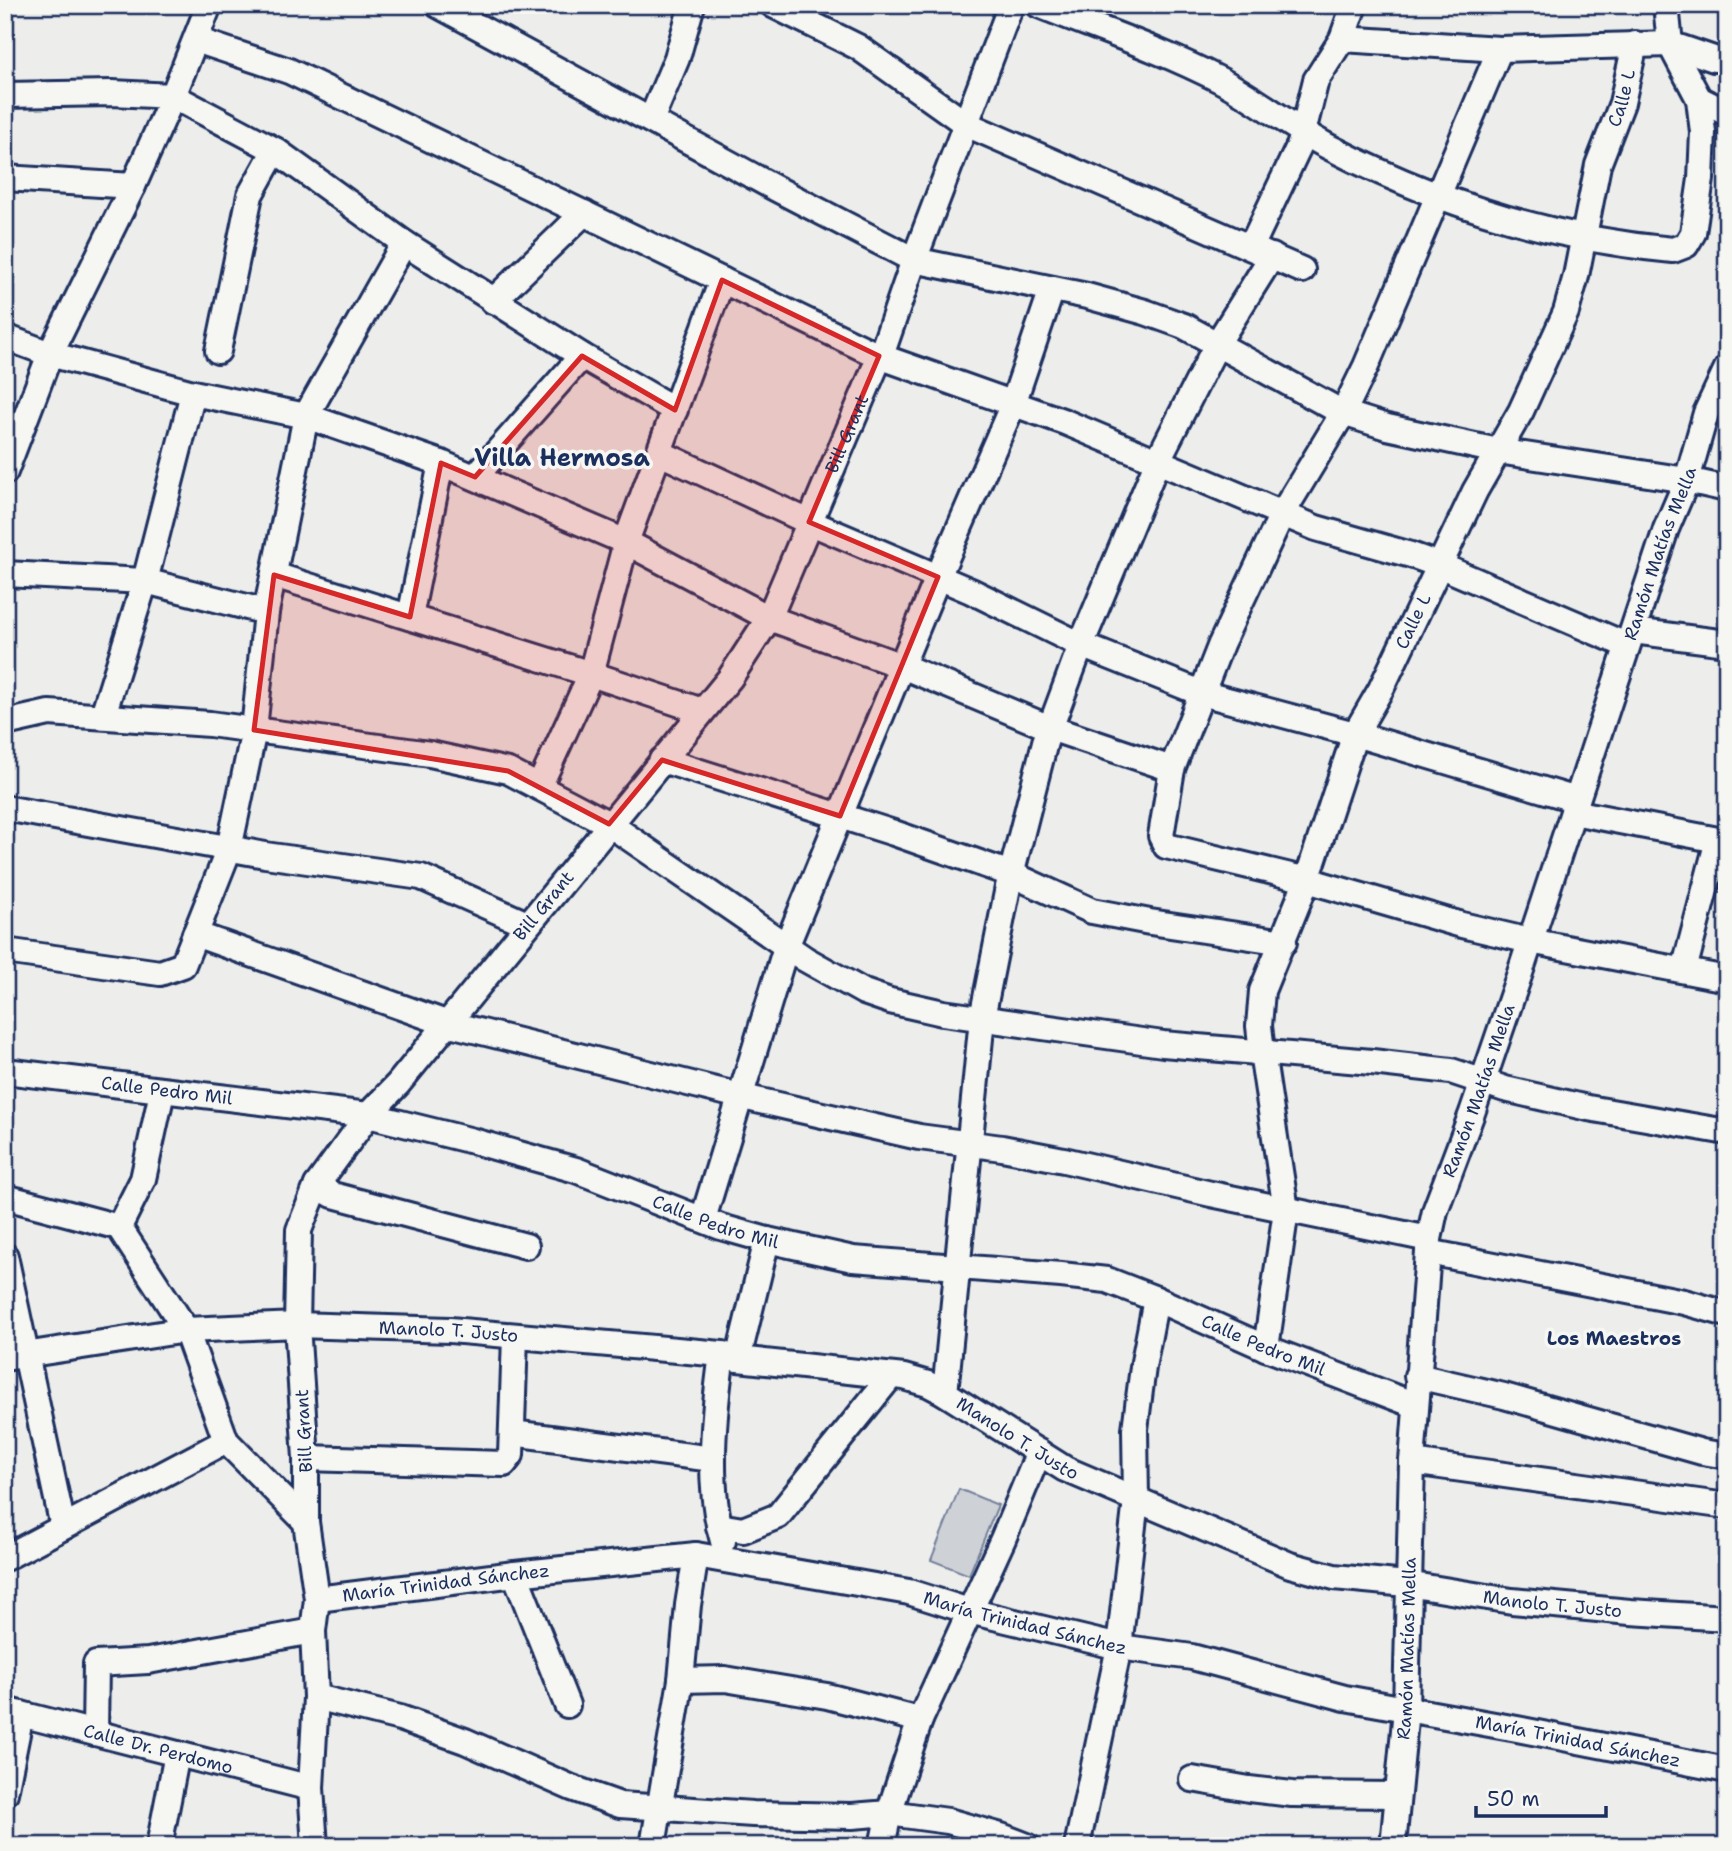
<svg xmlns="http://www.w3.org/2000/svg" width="1732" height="1851" viewBox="0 0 1732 1851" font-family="'Shantell Sans',sans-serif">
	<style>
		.green { fill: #ced2d7; stroke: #74809a; stroke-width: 2 }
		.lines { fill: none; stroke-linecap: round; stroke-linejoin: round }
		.minor-casing { stroke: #1b2f5e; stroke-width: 30 }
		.minor { stroke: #f6f6f2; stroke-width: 24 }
		.marked { fill: #d62828; fill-opacity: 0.2; stroke: #d62828; stroke-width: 5; stroke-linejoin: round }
		.labels { text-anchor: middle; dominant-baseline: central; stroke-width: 7; stroke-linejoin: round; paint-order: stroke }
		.street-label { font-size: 18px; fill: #1b2f5e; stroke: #f6f6f2 }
		.neighbourhood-label { font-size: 19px; font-weight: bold; fill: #1b2f5e; stroke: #f6f6f2 }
		.district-label { font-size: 24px; font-weight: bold; fill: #1b2f5e; stroke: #f6f6f2 }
	</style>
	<rect width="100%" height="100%" fill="#edeeec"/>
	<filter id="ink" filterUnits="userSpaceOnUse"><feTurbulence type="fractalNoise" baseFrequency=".0143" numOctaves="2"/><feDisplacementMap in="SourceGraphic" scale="14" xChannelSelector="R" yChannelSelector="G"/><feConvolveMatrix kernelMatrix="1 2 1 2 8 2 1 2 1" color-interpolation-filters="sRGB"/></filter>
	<g filter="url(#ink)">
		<path class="green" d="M 959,1489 L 998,1505 L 969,1575 L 931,1560 Z"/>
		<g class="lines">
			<g class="minor-casing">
				<g id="minor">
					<path d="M 438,5 L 773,187 L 914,260 L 1087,296 L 1145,312 L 1184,326 L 1343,413 L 1387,427 L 1498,451 L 1687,480 L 1727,489"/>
					<path d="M 773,5 L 858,47 L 966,124 L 1302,270"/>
					<path d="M 1039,5 C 1099,29 1162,50 1220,80 C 1258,100 1291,127 1329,147 C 1437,203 1552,239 1673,250 L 1686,245 L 1693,233 L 1701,179 L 1703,132 L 1699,99 L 1670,44 L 1666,5"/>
					<path d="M 1342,39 L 1500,49 L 1670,44 L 1714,59"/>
					<path d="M 196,40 L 289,71 L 879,356 L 1065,422 L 1316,528 L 1411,555 L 1439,565 L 1626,645"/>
					<path d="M 1500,49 L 1366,366 L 1343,413 L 1282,514 L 1221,644 L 1172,769 L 1161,836 L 1166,846 L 1307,880 L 1462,925 L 1530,941 L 1727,979"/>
					<path d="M 5,95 L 112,93 L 173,96 L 275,150 L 404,243 L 582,356 L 675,410"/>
					<path d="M 1699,99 L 1727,113"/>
					<path d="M 651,120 L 677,58 L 692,5"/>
					<path d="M 5,178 L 133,186"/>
					<path d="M 1251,247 L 1300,144 L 1316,80 L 1342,39 L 1354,5"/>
					<path d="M 493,301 L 584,213"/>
					<path d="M 5,337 L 50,354 L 193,393 L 306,416 L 441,463 L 626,542 L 769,618 L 902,666 L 1050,728 L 1172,769"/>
					<path d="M 218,351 L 250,195 L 275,150"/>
					<path d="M 660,453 L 809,522 L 971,591 L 1081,645 L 1201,693 L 1355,734 L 1577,800"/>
					<path d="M 5,472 L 50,354 L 133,186 L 173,96 L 209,5"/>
					<path d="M 475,477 L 582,356"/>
					<path d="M 5,574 L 145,581 L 266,612"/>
					<path d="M 274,575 L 591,674 L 702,711"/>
					<path d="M 410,617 L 441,463"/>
					<path d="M 1633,631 L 1727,643"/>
					<path d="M 103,715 L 145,581 L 193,393"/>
					<path d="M 5,723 L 49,713 L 210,724 L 430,754 L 508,771 L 609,824 L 805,959 L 864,992 L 890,1001 L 943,1013 L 1163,1044 L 1372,1062 L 1451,1071 L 1505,1089 L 1588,1108 L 1727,1132"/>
					<path d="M 662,760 L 894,833 L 1011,874 L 1092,911 L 1150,922 L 1284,942"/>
					<path d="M 539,787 L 591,674 L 626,542 L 722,280"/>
					<path d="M 5,808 L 265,855 L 421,877 L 527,924"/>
					<path d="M 1573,812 L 1718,840"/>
					<path d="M 195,934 L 446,1023 L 756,1100 L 919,1137 L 1002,1148 L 1064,1160 L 1211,1194 L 1429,1239"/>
					<path d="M 5,951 L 160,973 L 183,965 L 229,849 L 254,730 L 266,612 L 306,416 L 404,243"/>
					<path d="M 1684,970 L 1718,840 L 1727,842"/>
					<path id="s1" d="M 5,1071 L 368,1115 L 473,1141 L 576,1170 L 721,1227 L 767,1240 L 853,1259 L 1061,1275 L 1107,1280 L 1156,1299 L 1266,1348 L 1415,1405"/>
					<path d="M 317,1185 L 333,1195 L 526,1246"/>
					<path d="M 5,1197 L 119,1227 L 186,1330 L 226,1441 L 306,1522"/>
					<path d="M 703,1219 L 786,947 L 938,577 L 1013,404 L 1052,289"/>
					<path d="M 119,1227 L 143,1179 L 162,1092"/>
					<path d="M 1428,1252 L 1684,1302 L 1727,1314"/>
					<path d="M 5,1256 L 63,1527"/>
					<path id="s2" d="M 1266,1348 L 1286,1210 L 1262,1052 L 1259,1026 L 1262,991 L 1307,880 L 1355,734 L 1381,689 L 1475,491 L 1521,411 L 1566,312 L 1576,276 L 1598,165 L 1622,103 L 1635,44"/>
					<path d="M 722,1354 C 714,1412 706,1484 723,1541"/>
					<path id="s3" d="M 5,1358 L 186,1330 L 297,1325 L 450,1330 L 722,1354 L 738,1359 L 904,1377 L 928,1384 L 945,1393 L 1065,1469 L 1290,1565 L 1334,1577 L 1407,1584 L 1512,1601 L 1630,1612 L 1727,1618"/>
					<path d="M 738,1359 L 767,1240"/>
					<path d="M 1417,1376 L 1504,1396 L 1702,1452 L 1727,1456"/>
					<path d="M 945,1393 L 982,1018 L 1008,887 L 1045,742 L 1081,645 L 1158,460 L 1217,344 L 1272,256"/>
					<path d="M 512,1433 L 713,1459"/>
					<path d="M 306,1458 L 504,1464 L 511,1455 L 515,1336"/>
					<path d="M 1412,1462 L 1727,1506"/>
					<path d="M 719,1526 L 743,1530 L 778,1516 L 891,1376"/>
					<path d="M 5,1558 L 226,1441"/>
					<path d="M 515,1574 L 567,1705"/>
					<path id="s4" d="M 317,1599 L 515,1574 L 696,1555 L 909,1592 L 969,1611 L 1119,1647 L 1192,1657 L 1345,1698 L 1517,1729 L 1727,1770"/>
					<path d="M 681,1680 L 725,1679 L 827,1696 L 920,1720"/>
					<path d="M 316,1697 L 400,1718 L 465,1741 L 572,1788 L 620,1805 L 753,1814 L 852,1816 L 889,1813 L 948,1821 L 1001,1836 L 1027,1846"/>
					<path id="s5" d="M 5,1710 L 311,1788"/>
					<path d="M 95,1733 L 96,1664 L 148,1661 L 313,1631"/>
					<path d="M 1192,1779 L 1249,1789 L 1292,1794 L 1396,1795"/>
					<path d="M 5,1793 L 21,1714"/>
					<path d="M 159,1846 L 177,1754"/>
					<path id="s6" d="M 315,1846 L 311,1788 L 316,1697 L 313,1631 L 317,1599 L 306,1522 L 306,1458 L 297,1325 L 299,1230 L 317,1185 L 368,1115 L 398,1084 L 730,678 L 769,618 L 885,344 L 914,260 L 1011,5"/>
					<path d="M 653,1846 L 681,1680 L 688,1605 L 696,1555"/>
					<path d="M 882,1846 L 889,1813 L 920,1720 L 1003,1539 L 1039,1452"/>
					<path d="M 1077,1846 L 1119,1647 L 1136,1500 L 1135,1429 L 1143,1367 L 1156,1299"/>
					<path id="s7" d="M 1393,1846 L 1406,1709 L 1412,1462 L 1429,1239 L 1435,1211 L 1472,1113 L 1520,973 L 1666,529 L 1687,480 L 1706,413 L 1727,368"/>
				</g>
			</g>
			<use href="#minor" class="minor"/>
		</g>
	</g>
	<path class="marked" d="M 722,280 L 879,356 L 809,522 L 938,577 L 840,816 L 662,760 L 609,824 L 508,771 L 254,730 L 274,575 L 410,617 L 441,463 L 475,477 L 582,356 L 675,410 Z"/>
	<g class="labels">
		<g class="street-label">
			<text stroke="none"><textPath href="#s2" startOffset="1328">Calle L</textPath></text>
			<text stroke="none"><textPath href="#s6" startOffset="1592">Bill Grant</textPath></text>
			<text stroke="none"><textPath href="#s7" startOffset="1332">Ramón Matías Mella</textPath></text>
			<text stroke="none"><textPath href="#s2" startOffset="761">Calle L</textPath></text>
			<text stroke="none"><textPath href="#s6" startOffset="1026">Bill Grant</textPath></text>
			<text stroke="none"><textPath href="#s7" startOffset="765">Ramón Matías Mella</textPath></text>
			<text stroke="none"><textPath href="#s1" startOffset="163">Calle Pedro Mil</textPath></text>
			<text stroke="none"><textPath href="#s1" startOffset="730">Calle Pedro Mil</textPath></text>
			<text stroke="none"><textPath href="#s3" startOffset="446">Manolo T. Justo</textPath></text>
			<text stroke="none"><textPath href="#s1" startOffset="1297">Calle Pedro Mil</textPath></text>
			<text transform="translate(304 1431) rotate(-93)">Bill Grant</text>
			<text stroke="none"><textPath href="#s3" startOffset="1034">Manolo T. Justo</textPath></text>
			<text stroke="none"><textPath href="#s4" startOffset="130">María Trinidad Sánchez</textPath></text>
			<text stroke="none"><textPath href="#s3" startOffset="1601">Manolo T. Justo</textPath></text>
			<text stroke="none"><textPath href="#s4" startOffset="718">María Trinidad Sánchez</textPath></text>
			<text stroke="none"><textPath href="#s7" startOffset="198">Ramón Matías Mella</textPath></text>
			<text stroke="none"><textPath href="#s4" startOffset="1284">María Trinidad Sánchez</textPath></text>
			<text stroke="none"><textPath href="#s5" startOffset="158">Calle Dr. Perdomo</textPath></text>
		</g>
		<g class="neighbourhood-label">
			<text x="1614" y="1338">Los Maestros</text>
		</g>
		<g class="district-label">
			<text x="562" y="458">Villa Hermosa</text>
		</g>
	</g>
	<rect width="1732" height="1851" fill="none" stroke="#f6f6f2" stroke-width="28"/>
	<rect x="14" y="14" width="1704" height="1823" fill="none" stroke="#1b2f5e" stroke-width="2.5" filter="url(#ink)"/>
	<path d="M1476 1806v10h130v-10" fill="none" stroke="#1b2f5e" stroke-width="3.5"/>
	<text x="1487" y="1806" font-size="21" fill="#1b2f5e" stroke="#f6f6f2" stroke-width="5" paint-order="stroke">50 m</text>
</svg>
